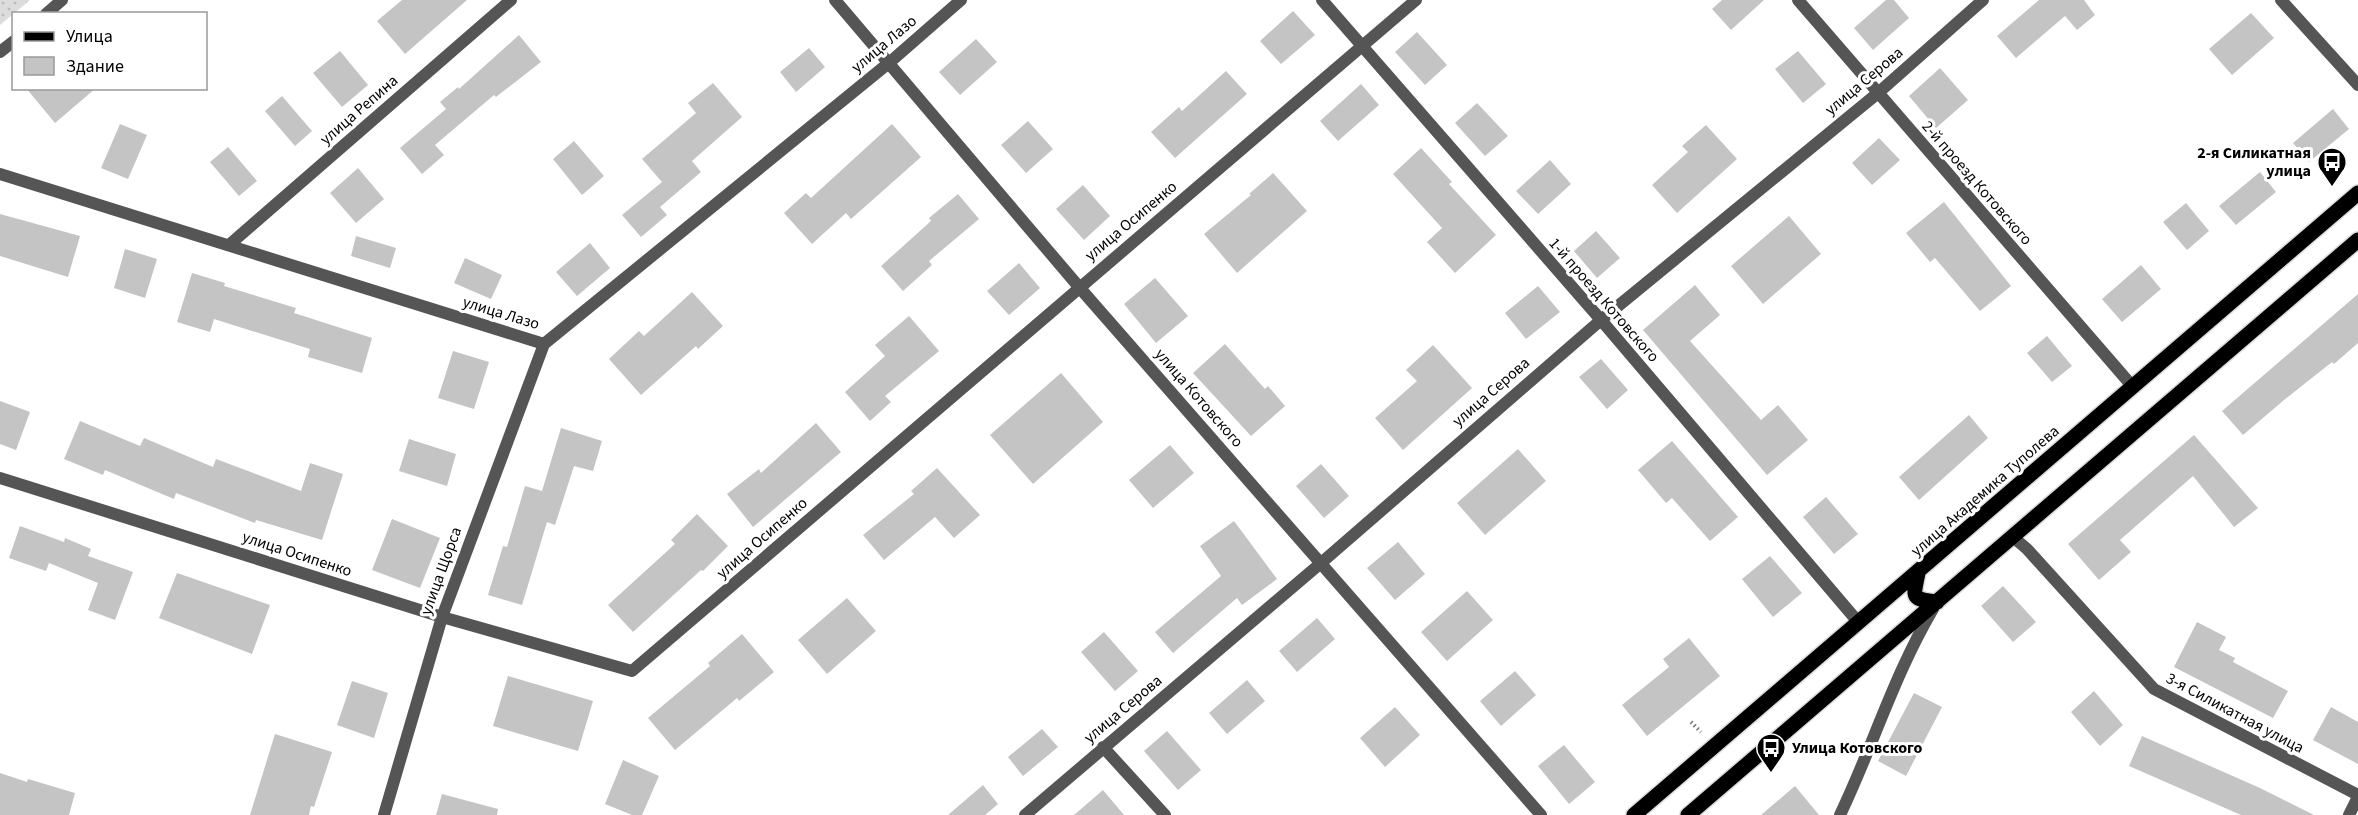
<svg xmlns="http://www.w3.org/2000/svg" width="2358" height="815" viewBox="0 0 2358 815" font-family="'Source Sans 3',sans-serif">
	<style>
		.grass { fill: url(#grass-dots) }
		.building { fill: #c4c4c4 }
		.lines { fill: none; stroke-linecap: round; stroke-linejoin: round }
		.primary-casing { stroke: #dbdbdb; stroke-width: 18 }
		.path { stroke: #777; stroke-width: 4; stroke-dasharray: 1.5 3; stroke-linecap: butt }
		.minor { stroke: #555; stroke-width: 12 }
		.tertiary { stroke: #555; stroke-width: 12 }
		.primary { stroke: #000; stroke-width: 15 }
		.labels { text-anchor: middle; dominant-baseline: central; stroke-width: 6; stroke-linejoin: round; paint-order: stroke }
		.street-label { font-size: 16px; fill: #000; stroke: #fff }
		.poi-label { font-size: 16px; font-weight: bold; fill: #000; stroke: #fff; text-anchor: end }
	</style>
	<defs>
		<pattern id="grass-dots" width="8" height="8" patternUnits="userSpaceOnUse" patternTransform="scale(1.5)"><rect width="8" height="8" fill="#dcdcdc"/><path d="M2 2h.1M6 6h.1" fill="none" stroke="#bbb" stroke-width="1.8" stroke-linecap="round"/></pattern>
	</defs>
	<rect width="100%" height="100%" fill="#fff"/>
	<path class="grass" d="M 0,0 L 30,0 L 0,25 Z"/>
	<path class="building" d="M 402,0 L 467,0 L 405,54 L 377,21 Z
		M 1722,0 L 1764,0 L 1731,30 L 1712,9 Z
		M 1886,0 L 1894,0 L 1909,18 L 1873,50 L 1854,28 Z
		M 2039,0 L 2084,0 L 2095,15 L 2077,30 L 2065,16 L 2016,58 L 1997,36 Z
		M 1293,11 L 1315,35 L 1281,64 L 1260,41 Z
		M 2251,13 L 2274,38 L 2232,75 L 2209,49 Z
		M 1417,32 L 1447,65 L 1425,85 L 1395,52 Z
		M 519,35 L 541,62 L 496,97 L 494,95 L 435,145 L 444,155 L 422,174 L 400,148 L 446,109 L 440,102 L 458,87 L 459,89 Z
		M 976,39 L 997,62 L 960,95 L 939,72 Z
		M 809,48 L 825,67 L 796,92 L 780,72 Z
		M 340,51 L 368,85 L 342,107 L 313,73 Z
		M 1798,51 L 1826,84 L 1803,103 L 1775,69 Z
		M 1940,68 L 1968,100 L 1936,128 L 1909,96 Z
		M 1226,71 L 1247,94 L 1175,158 L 1151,132 L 1179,107 L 1182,111 Z
		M 713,83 L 742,117 L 692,161 L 701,172 L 660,207 L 667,215 L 641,237 L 622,215 L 662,182 L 642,159 L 696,113 L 688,103 Z
		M 1361,84 L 1379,105 L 1338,141 L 1320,121 Z
		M 26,88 L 96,88 L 55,123 Z
		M 282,96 L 312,131 L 295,146 L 265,111 Z
		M 1477,103 L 1508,136 L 1485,156 L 1455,123 Z
		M 2333,109 L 2349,129 L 2309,162 L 2293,143 Z
		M 1028,121 L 1053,149 L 1026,173 L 1001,145 Z
		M 120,124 L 147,135 L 128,179 L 101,168 Z
		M 892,124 L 921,157 L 851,219 L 846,213 L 812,244 L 784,213 L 806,193 L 811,198 Z
		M 1706,125 L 1737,159 L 1677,213 L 1652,185 L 1688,152 L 1682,146 Z
		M 1879,138 L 1900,160 L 1872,185 L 1852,163 Z
		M 574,141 L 604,176 L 582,195 L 553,159 Z
		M 228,147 L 257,181 L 239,196 L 210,162 Z
		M 1421,148 L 1452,182 L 1449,184 L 1496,235 L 1455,273 L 1427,242 L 1442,228 L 1393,174 Z
		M 1550,160 L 1571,184 L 1538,214 L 1516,191 Z
		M 358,168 L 384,199 L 356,223 L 330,193 Z
		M 2260,172 L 2276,192 L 2236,225 L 2219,206 Z
		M 1273,173 L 1307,211 L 1237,273 L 1204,234 L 1251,195 L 1249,194 Z
		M 1083,185 L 1110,216 L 1084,240 L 1056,209 Z
		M 958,194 L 979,219 L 929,261 L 932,265 L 903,291 L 881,266 L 931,221 L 929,218 Z
		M 1944,202 L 2011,286 L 1980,311 L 1935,258 L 1930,262 L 1906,233 Z
		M 2186,203 L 2209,231 L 2187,250 L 2163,222 Z
		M 0,214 L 80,236 L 68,277 L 0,256 Z
		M 1789,216 L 1821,254 L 1763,304 L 1731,266 Z
		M 1596,231 L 1620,258 L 1597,278 L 1574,251 Z
		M 356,236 L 396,248 L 390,268 L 351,256 Z
		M 590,243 L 610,268 L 577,296 L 556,272 Z
		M 125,249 L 157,259 L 145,298 L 114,288 Z
		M 465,258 L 502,275 L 491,299 L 454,283 Z
		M 1019,263 L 1040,288 L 1009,315 L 987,291 Z
		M 2141,265 L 2161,289 L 2122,322 L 2102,299 Z
		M 192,273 L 225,283 L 224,286 L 296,308 L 294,313 L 372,338 L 362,373 L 308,357 L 310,349 L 214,319 L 210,332 L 177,322 Z
		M 1155,278 L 1188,316 L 1156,343 L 1124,304 Z
		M 1695,285 L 1720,315 L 1690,341 L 1761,420 L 1778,405 L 1808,440 L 1767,475 L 1643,330 Z
		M 1538,286 L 1560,312 L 1526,339 L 1505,313 Z
		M 692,292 L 723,326 L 698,349 L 696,346 L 641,395 L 609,359 L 639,331 L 644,336 Z
		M 2358,294 L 2358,343 L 2334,364 L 2332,362 L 2284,400 L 2243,435 L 2222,411 Z
		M 909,316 L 939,351 L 885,396 L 891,402 L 870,421 L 845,392 L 885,356 L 875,345 Z
		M 2047,336 L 2072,366 L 2052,382 L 2027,353 Z
		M 1225,344 L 1265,389 L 1268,386 L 1285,406 L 1251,436 L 1193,373 Z
		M 1433,345 L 1472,388 L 1403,450 L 1375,418 L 1417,381 L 1406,370 Z
		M 453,351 L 489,362 L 474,409 L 438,398 Z
		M 1601,359 L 1628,390 L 1607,409 L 1579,377 Z
		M 1061,373 L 1103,422 L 1033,484 L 990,435 Z
		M 0,401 L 30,412 L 16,450 L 0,444 Z
		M 1969,415 L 1988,438 L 1919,500 L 1899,477 Z
		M 80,421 L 140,446 L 144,438 L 213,467 L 216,459 L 301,491 L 310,463 L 343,474 L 322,540 L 256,520 L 255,523 L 176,493 L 174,499 L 105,470 L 103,475 L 64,459 Z
		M 816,423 L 841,452 L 753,527 L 727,494 L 759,469 L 761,473 Z
		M 561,428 L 602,441 L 593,471 L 574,466 L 555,525 L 547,522 L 522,605 L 488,595 L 503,546 L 507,547 L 525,486 L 542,491 Z
		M 2194,435 L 2258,508 L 2234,527 L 2193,476 L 2120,540 L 2131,552 L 2099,580 L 2068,544 Z
		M 409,439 L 456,454 L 447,486 L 399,471 Z
		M 1672,441 L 1738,517 L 1710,541 L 1672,498 L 1666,503 L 1638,470 Z
		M 1170,445 L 1194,473 L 1153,508 L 1129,480 Z
		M 1518,449 L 1546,481 L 1485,535 L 1457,503 Z
		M 1321,464 L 1349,496 L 1324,518 L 1296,486 Z
		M 937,468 L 980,515 L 954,538 L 935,517 L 884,560 L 863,535 L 914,494 L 911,491 Z
		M 1826,497 L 1858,534 L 1834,554 L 1803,517 Z
		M 697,514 L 728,546 L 703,571 L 701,570 L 633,632 L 608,605 L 675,544 L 671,540 Z
		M 392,519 L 440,538 L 420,588 L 372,570 Z
		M 1234,521 L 1277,579 L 1242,605 L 1237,598 L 1173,653 L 1155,632 L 1221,576 L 1200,546 Z
		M 20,526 L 64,542 L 65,538 L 91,549 L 88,556 L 133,572 L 115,620 L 88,610 L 98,583 L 49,563 L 46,571 L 9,558 Z
		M 1398,542 L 1425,574 L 1395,600 L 1367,568 Z
		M 1770,556 L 1802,593 L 1773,617 L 1742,579 Z
		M 177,573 L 270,605 L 252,654 L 159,618 Z
		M 2003,586 L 2036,622 L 2013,642 L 1981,606 Z
		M 1467,591 L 1493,620 L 1447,661 L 1421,632 Z
		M 847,598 L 876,631 L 827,674 L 798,640 Z
		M 1317,618 L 1335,639 L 1297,672 L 1279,651 Z
		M 2197,622 L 2226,637 L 2219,650 L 2235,658 L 2233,662 L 2288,691 L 2273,718 L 2174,667 Z
		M 1104,632 L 1138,671 L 1115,691 L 1081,652 Z
		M 742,634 L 774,672 L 739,701 L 737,698 L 675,750 L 648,718 L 710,666 L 708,663 Z
		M 1689,638 L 1720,676 L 1647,736 L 1622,705 L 1669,667 L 1663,659 Z
		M 1515,671 L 1536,695 L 1501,726 L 1480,701 Z
		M 508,676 L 593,701 L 578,751 L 493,726 Z
		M 1247,680 L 1265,701 L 1227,734 L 1209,713 Z
		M 352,681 L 388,693 L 374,738 L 337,725 Z
		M 2094,691 L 2123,725 L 2100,746 L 2071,712 Z
		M 1914,693 L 1942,707 L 1906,776 L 1878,761 Z
		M 1395,707 L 1420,735 L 1385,767 L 1360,738 Z
		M 2331,707 L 2358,722 L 2358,764 L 2313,740 Z
		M 1042,729 L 1058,747 L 1023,776 L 1008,757 Z
		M 1167,731 L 1201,770 L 1178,790 L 1144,751 Z
		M 275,734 L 332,752 L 314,807 L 311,806 L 309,815 L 250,815 Z
		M 2142,736 L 2260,788 L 2314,815 L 2241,815 L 2129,766 Z
		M 1564,745 L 1595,782 L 1569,804 L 1538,766 Z
		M 623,760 L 659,776 L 642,815 L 632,815 L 605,804 Z
		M 0,773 L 27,782 L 28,779 L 75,793 L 69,815 L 0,815 Z
		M 983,785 L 998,804 L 985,815 L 948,815 Z
		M 1795,786 L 1819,815 L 1761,815 Z
		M 1103,790 L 1124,815 L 1074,815 Z
		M 442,794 L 498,809 L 497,815 L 436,815 Z"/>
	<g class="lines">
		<g class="primary-casing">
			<path id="primary" d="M 1918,573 C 1913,598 1911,599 1937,602
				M 1634,815 L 2358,193
				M 1688,815 L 2358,240"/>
		</g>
		<path class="path" d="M 1691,722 L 1701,732"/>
		<path class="minor" d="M 835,0 L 1079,287 L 1541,815
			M 1322,0 L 1601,320 L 1859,623
			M 1798,0 L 2133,387
			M 2281,0 L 2358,85
			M 46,14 L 62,0
			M 0,52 L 14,41
			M 0,174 L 544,344 L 890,62 L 961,0
			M 229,245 L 511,0
			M 0,478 L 442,617 L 632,671 L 1416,0
			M 2013,537 L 2027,549 L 2154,689 L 2358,795
			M 1103,747 L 1165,815
			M 384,815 L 442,617 L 544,344
			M 1025,815 L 1321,563 L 1601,320 L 1878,93 L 1983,0
			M 2349,815 L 2358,797"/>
		<path class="tertiary" d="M 1840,815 C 1873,746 1894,675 1933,609"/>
		<use href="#primary" class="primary"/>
	</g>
	<defs>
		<g id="bus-pin" transform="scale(1.5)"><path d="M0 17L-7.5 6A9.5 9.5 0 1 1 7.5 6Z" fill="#000" stroke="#fff"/><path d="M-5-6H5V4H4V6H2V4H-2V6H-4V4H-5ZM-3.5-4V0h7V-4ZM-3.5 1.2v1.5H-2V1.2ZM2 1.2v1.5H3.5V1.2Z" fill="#fff"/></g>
	</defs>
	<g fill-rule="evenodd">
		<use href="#bus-pin" x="2332" y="162"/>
		<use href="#bus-pin" x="1771" y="748"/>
	</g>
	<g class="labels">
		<g class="street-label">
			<text transform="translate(884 44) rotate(-40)">улица Лазо</text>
			<text transform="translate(1864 81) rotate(-40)">улица Серова</text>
			<text transform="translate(359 110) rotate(-41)">улица Репина</text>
			<text transform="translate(1977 183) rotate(49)">2-й проезд Котовского</text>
			<text transform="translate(1131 221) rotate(-40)">улица Осипенко</text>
			<text transform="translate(1604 300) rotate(49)">1-й проезд Котовского</text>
			<text transform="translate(501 313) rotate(17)">улица Лазо</text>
			<text transform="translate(1491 392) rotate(-41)">улица Серова</text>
			<text transform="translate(1199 398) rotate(49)">улица Котовского</text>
			<text transform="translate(1985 491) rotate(-41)">улица Академика Туполева</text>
			<text transform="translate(762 538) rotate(-41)">улица Осипенко</text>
			<text transform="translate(297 554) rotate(18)">улица Осипенко</text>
			<text transform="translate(441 571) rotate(-70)">улица Щорса</text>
			<text transform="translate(1123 709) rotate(-40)">улица Серова</text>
			<text transform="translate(2235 713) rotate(28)">3-я Силикатная улица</text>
		</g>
		<g class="poi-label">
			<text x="2311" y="153">2-я Силикатная<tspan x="2311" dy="18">улица</tspan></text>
			<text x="1792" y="748" text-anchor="start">Улица Котовского</text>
		</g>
	</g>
	<rect x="12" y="12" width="195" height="78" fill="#ffffff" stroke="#999999" stroke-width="1.5"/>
	<rect x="24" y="32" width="30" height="9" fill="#000000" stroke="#999999" stroke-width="1.5"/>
	<text x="66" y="42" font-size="18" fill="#000000">Улица</text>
	<rect x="24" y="57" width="30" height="18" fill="#c4c4c4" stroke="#999999" stroke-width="1.5"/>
	<text x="66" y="72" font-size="18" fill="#000000">Здание</text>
</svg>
